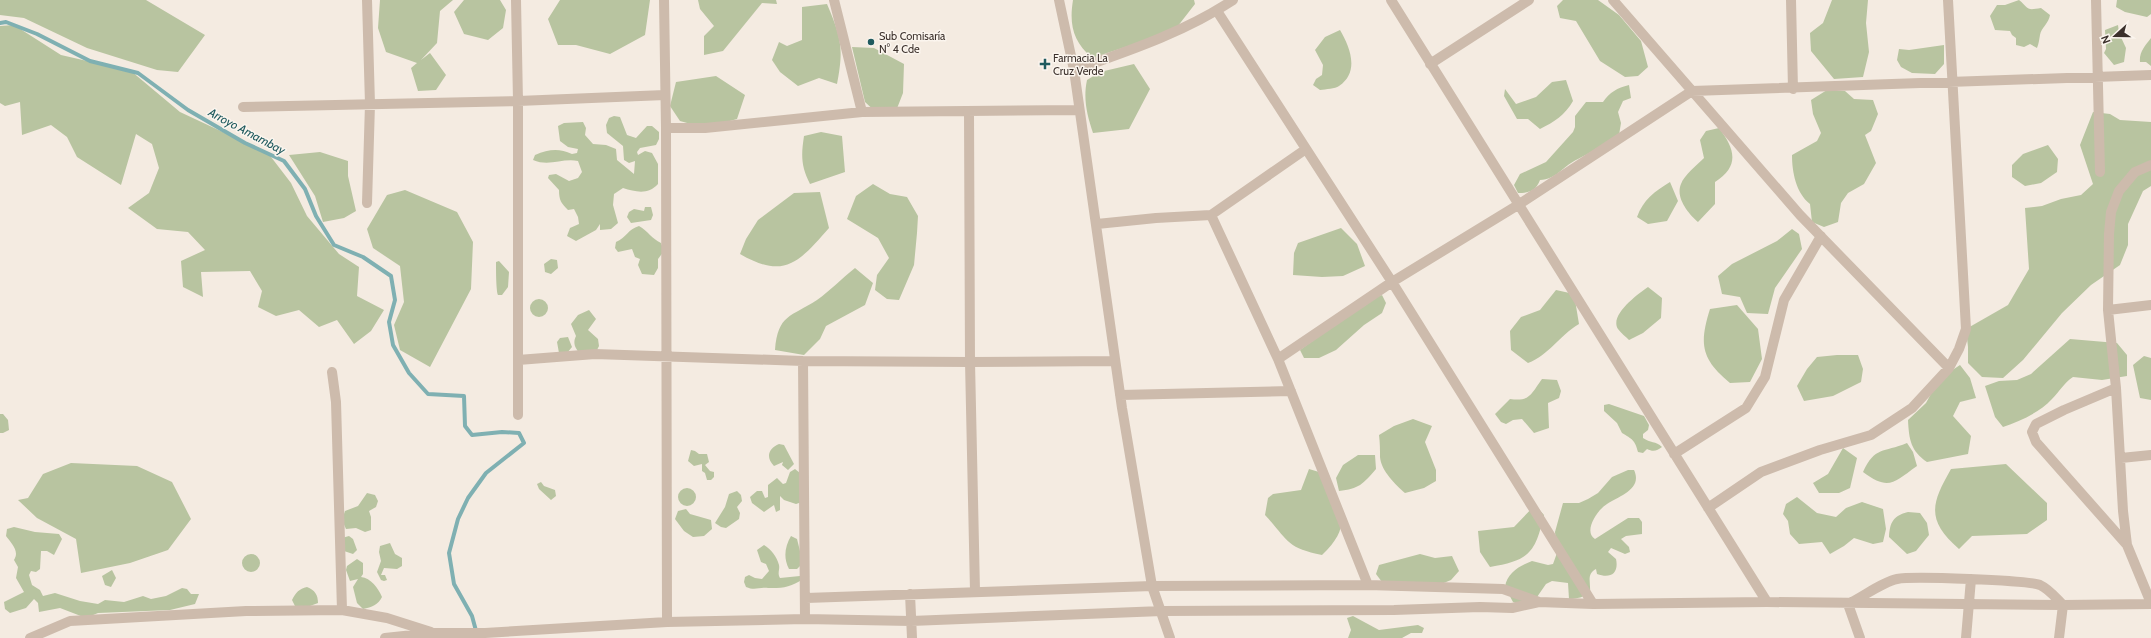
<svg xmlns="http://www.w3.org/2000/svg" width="2151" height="638" viewBox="0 0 2151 638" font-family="Cabin,sans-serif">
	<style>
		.green { fill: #b8c4a0 }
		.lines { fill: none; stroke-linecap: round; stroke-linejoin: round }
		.stream { stroke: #7fb0b2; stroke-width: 4 }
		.minor { stroke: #cdbbac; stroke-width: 10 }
		.poi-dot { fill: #1f5a5e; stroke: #fbf5ee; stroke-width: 1.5 }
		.labels { text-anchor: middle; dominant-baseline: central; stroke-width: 3; stroke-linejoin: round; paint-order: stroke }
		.poi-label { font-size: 11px; fill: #3b302b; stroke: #fbf5ee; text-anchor: start }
		.water-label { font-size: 12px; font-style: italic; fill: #1f5a5e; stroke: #fbf5ee }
	</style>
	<rect width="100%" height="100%" fill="#f4ebe1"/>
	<path class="green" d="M 0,0 L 146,0 L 205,35 L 178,72 L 157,70 L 87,48 L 24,18 L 0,15 Z
		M 380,0 L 453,0 L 440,11 L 437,43 L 421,60 L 430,53 L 446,75 L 436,90 L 418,91 L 411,68 L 417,63 L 386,52 L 378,28 Z
		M 464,0 L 500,0 L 506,10 L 503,28 L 488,40 L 464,34 L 454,12 Z
		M 560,0 L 650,0 L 645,35 L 610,54 L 576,45 L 558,45 L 548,19 Z
		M 698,0 L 776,0 L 777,4 L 762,3 L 723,51 L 704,55 L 704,36 L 714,26 L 700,9 Z
		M 1073,0 L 1194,0 L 1195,4 L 1174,31 L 1092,58 C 1073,41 1069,25 1073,0 Z
		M 1563,0 L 1598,0 L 1619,15 L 1641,41 L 1648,67 L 1638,76 L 1625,77 L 1600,61 L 1576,21 L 1560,18 L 1557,6 Z
		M 1832,0 L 1868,0 L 1866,23 L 1869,52 L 1863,77 L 1834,79 L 1811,51 L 1810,33 L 1823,23 Z
		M 2019,0 C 2029,8 2025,11 2041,8 L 2050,15 C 2049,23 2041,28 2040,35 C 2039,40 2039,43 2037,48 L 2030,44 L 2024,47 L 2016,45 L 2016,38 L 2012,35 L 2010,31 L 1995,30 L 1990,16 L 1997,5 L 2005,5 Z
		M 2117,0 L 2151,0 L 2151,14 L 2147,17 L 2125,12 L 2116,7 Z
		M 827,4 C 841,37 844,48 837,84 L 819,78 L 798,86 L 780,72 L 772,60 L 779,42 L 787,46 L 802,40 L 802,7 Z
		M 14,25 L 61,55 L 131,71 L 180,112 L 268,153 L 291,183 L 307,216 L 339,254 L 359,267 L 357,296 L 384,310 L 371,331 L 354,344 L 337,320 L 319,327 L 299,310 L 276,316 L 258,307 L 262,291 L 250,271 L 201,272 L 203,297 L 183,287 L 181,261 L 205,250 L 188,232 L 157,229 L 128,208 L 149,193 L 159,168 L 152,144 L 136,134 L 121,185 L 77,157 L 67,137 L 51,125 L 22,135 L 20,102 L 5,106 L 0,103 L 0,26 Z
		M 2118,25 L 2119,33 L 2126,48 L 2124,62 L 2114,65 L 2104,53 L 2106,49 L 2105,30 Z
		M 1340,30 C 1350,47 1360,72 1339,86 C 1335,89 1326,89 1320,90 L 1313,85 L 1316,79 L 1322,75 L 1323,65 L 1315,50 L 1325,37 Z
		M 2151,38 L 2151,66 L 2146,62 L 2140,62 C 2139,52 2145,46 2151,38 Z
		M 1944,45 L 1944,64 L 1935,74 L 1912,73 L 1901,67 L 1897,60 L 1899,49 L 1909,50 Z
		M 852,47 L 874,48 L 904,64 L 903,93 L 896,111 L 878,114 L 865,102 Z
		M 1134,64 L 1150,89 L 1129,129 L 1093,133 C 1087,115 1083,99 1087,80 L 1100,72 Z
		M 716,76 L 745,95 L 737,119 L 705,128 L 680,121 L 670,106 L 676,82 Z
		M 1566,80 L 1573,101 C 1565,115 1554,122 1540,129 L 1528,119 L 1517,119 L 1504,96 L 1505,89 L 1516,104 L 1536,97 L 1552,82 Z
		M 1629,85 L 1631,98 L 1623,101 L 1618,112 L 1621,123 L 1619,135 C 1605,144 1592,152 1578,159 C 1564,165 1556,180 1540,180 C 1536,191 1529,193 1518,193 L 1514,185 L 1520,174 L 1546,162 L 1573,132 L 1575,127 L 1575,116 L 1586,102 L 1603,102 C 1610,92 1617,88 1629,85 Z
		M 1827,90 L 1845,91 L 1854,99 L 1873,100 L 1878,114 L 1871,131 L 1865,135 L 1876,163 L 1864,184 L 1848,193 L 1841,203 L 1838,222 L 1824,227 L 1812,222 L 1810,204 C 1796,193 1792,172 1792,155 L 1817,141 L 1821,133 L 1813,114 L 1811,100 Z
		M 2093,112 L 2110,114 L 2120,120 L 2151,122 L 2151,186 L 2143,191 L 2128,224 L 2128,245 L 2120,265 L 2091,285 L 2062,313 L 2023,360 L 2003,378 L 1982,377 L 1968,363 L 1968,347 L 1966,329 L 2008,305 L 2029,269 L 2025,208 L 2042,206 L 2061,199 L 2081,195 L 2093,184 L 2080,145 Z
		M 614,116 L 620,117 L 627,135 L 636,138 L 647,126 L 652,126 L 659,132 L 659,139 L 656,145 L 640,148 L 637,152 L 638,155 L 645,151 L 652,153 L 658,164 L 658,184 C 648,195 636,192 623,188 L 614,194 L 613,205 L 618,223 L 611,229 L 600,230 L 600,224 L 596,230 L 576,241 L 567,236 L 570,228 L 579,224 L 578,217 L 574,209 L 568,210 C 561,203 559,200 559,190 L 548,178 L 549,175 L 556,174 L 569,181 L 578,178 L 582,172 L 578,161 C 562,158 549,167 533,160 L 535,155 C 549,149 559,148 572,154 L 577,153 L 578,149 L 568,147 L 560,141 L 558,126 L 564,123 L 583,122 L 586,128 L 585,135 L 593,144 L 606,145 L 616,149 L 617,160 L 634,174 L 635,161 L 629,163 L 624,160 L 623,146 L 607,133 L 606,125 L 609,118 Z
		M 1719,128 C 1735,149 1740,166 1715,182 L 1715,204 L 1698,222 C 1689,214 1675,198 1681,184 C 1684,175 1697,165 1704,158 L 1700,140 L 1706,131 Z
		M 821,132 L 842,136 L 845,172 L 810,184 C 801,166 801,156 804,136 Z
		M 2048,145 L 2058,159 L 2057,172 L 2041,183 L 2025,186 L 2012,177 L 2012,165 L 2023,154 Z
		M 320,152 L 348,161 L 348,176 L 356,211 L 344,218 L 323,222 L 315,196 L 289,155 Z
		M 1670,182 L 1678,201 L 1667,221 L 1648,224 L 1637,217 C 1643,200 1655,191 1670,182 Z
		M 873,184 L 890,194 L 907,197 L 918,216 L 917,233 L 914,265 L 899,300 L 887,299 L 875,290 L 877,275 L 889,258 L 878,238 L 847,219 L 856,196 Z
		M 405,190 L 457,212 L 473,242 L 471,289 L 430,367 L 400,350 L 394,325 L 404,302 L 400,266 L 373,248 L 367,229 L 387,195 Z
		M 820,192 L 829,228 C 799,262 785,280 740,254 L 746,239 L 758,220 L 794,193 Z
		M 645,207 L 651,207 L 653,215 L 651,220 L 631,223 L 627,217 L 629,212 L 634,209 L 644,211 Z
		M 639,226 C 648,231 652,239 661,243 L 664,251 L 658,259 L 658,268 L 654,275 L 642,274 L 638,265 L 640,259 L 635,257 L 632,249 L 618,252 L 615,248 L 616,242 C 626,238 628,229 639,226 Z
		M 1341,228 L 1357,244 L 1365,266 L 1343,276 L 1322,277 L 1293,275 L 1294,253 L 1298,243 Z
		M 1792,229 L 1799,234 L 1802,249 L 1775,288 L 1768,314 L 1747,313 L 1740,297 L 1722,294 L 1718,276 L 1732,264 L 1777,241 Z
		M 551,259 L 557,260 L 558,268 L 551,274 L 545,272 L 544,264 Z
		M 499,261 L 509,272 L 508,287 L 502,295 L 498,295 C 496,291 496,267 496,262 Z
		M 855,268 L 873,283 L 865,305 L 826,326 L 820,339 L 804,355 L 775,350 C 778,314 791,317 817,300 C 830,291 842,278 855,268 Z
		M 1648,287 L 1662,298 L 1661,318 L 1643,333 L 1629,340 C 1626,337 1621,333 1618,329 C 1609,315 1638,294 1648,287 Z
		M 1556,290 L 1574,294 L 1579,324 C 1559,336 1549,355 1528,363 L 1511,350 L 1510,331 L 1521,317 L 1540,310 Z
		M 1382,295 L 1386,303 L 1382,313 L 1364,325 L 1336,350 L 1319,358 L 1304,358 L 1300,350 L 1369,300 Z
		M530 308a9 9 0 1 1 18 0a9 9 0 1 1-18 0Z
		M 1737,305 L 1758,329 L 1762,359 L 1750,382 L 1730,383 C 1701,359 1699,344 1710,309 Z
		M 589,310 L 596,319 L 588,330 L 598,339 L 599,346 L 595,354 L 581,355 C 576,349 572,344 576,336 L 571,324 L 578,315 Z
		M 568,337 L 572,347 L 567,353 L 559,353 L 557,342 L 560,338 Z
		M 2070,339 L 2117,343 L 2127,355 L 2127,376 L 2102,380 L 2073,377 C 2064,383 2060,391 2052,399 C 2039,413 2020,421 2003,427 L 1995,417 L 1985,386 L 1999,381 L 2017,380 L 2031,374 Z
		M 1837,355 L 1858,355 L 1863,369 L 1861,382 L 1833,396 L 1804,401 L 1797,386 L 1807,369 L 1817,357 Z
		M 2144,356 L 2151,358 L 2151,400 L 2140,398 L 2133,365 Z
		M 1960,365 L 1970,378 L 1976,398 L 1960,402 L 1953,416 L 1971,436 L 1968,454 L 1927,462 C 1911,451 1909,440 1908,420 L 1926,403 L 1939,379 Z
		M 1542,379 L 1557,380 L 1561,391 L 1559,398 L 1548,403 L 1549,428 L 1534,433 L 1522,419 L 1513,420 L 1506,424 L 1501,422 L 1495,414 L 1510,399 C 1530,402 1531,394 1542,379 Z
		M 1609,404 L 1644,416 L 1649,425 L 1648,430 L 1643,434 L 1643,438 C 1650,443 1656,441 1662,447 C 1657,451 1653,452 1647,449 L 1643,453 L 1638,452 C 1635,440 1632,439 1622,433 L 1617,423 L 1604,411 L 1604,405 Z
		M 0,414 L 3,414 L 8,420 L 9,430 L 3,433 L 0,433 Z
		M 1413,419 L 1432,426 L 1425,442 L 1436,470 L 1436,481 L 1424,488 L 1405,493 C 1396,485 1381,471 1380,457 C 1380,450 1380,443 1379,435 L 1394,426 Z
		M 1907,443 L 1913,452 L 1917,466 C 1893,483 1889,491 1863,472 C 1875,446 1883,453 1907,443 Z
		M 779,444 L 784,445 L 794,464 L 788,470 L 782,465 L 783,462 L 774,466 C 765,457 769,448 779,444 Z
		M 1843,448 L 1857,458 L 1850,488 L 1839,493 L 1819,493 L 1813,483 L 1828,474 Z
		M 691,450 L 695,451 L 699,454 L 707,454 L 709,462 L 705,465 L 710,471 L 714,472 L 714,477 L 711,480 L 707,480 L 705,473 L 702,471 L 702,464 L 694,466 L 688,461 Z
		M 1358,455 L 1375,455 L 1376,469 C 1363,484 1359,489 1339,491 L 1336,478 L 1343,465 Z
		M 71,463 L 137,466 L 172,482 L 191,519 L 168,550 L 130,563 L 81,573 L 76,539 L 37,518 L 18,500 L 28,498 L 43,474 Z
		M 2006,464 L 2047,503 L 2047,520 L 2027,534 L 1972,536 L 1959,549 C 1926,520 1931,504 1951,469 Z
		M 795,469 L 800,473 L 802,502 L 796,504 L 784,500 L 780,496 L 780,510 L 776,512 L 774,505 L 764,512 L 752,503 L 750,497 L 757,491 L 762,491 L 765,498 L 768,497 L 768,485 L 777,478 L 783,484 L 786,483 L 790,472 Z
		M 1309,469 L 1329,475 C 1341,510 1353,526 1322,555 C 1286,548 1288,540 1265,515 L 1268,498 L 1273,494 L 1301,490 Z
		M 1628,470 L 1634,470 C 1643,489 1619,496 1607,504 C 1597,510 1583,532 1595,539 L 1628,518 L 1639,518 L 1642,522 L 1642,534 L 1626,536 L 1621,539 L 1629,547 L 1630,552 L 1625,554 L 1611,548 L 1608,552 L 1616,559 C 1619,573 1611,579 1597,574 L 1596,569 C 1586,574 1591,583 1590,592 C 1584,597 1577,599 1569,599 L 1568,583 L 1552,581 L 1546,584 L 1537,597 L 1519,604 L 1513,602 L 1505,587 C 1507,573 1519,566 1532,561 L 1548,565 L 1553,564 L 1557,553 L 1555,532 L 1563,503 L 1579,503 L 1588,499 L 1598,493 L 1612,477 Z
		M 541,482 L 544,486 L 555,490 L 556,496 L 551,500 L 539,489 L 537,484 Z
		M678 497a9 9 0 1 1 18 0a9 9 0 1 1-18 0Z
		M 737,491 L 741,495 L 742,501 L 737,507 L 740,513 L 739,519 L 726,528 L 721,527 L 715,523 L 725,507 L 729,494 Z
		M 367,493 L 375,495 L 378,501 L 376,507 L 369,511 L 371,517 L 371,530 L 365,532 L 356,528 L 346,529 L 342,520 L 345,511 L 358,506 Z
		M 1797,497 L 1817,513 L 1836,517 L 1846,508 L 1862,502 L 1883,509 L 1886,529 L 1883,542 L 1873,544 L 1854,538 L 1844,546 L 1830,554 L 1822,542 L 1799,544 L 1790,534 L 1788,521 L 1783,514 L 1786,504 Z
		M 1535,505 L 1544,515 C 1535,553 1530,560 1490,567 L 1480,552 L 1478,531 L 1514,527 Z
		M 686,509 L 690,514 L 711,520 L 712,529 L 704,536 L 693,537 L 684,531 L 675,519 L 678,511 Z
		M 1908,512 L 1920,513 L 1927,523 L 1929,535 L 1916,551 L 1907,554 L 1889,537 C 1890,522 1893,516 1908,512 Z
		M 14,527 L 35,532 L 59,534 L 62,539 L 54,555 L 47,551 L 41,551 L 40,569 L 36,572 L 31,571 L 29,575 L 32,585 L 40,590 L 43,596 L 55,593 L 80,601 L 98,604 L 105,600 L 124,602 L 143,596 L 151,599 L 166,596 L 182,588 L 187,589 L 191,594 L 199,594 L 195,604 L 170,610 L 98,613 L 86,618 L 60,608 L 39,612 L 38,603 L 34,599 L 26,608 L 10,613 L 5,609 L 4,602 L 24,592 L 16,578 L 18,567 L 14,560 C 20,551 11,543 6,536 L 7,529 Z
		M 349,536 L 353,539 L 357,550 L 353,554 L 344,551 L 342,538 Z
		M 791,536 L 797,539 L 803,563 L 797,569 L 789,569 C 783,558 785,546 791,536 Z
		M 390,543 L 395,554 L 402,558 L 402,566 L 397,569 L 384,568 L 381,575 L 385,575 L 387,580 L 384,581 L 381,580 L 377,572 L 381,561 L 379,552 L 380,546 Z
		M 764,545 C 771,549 777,557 779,565 C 780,570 777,573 780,578 L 800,576 L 800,581 C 788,588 781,588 768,588 C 759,587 755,591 746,587 L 744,582 L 745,577 L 749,575 L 755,578 L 762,579 L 769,571 L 766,564 L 761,562 L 757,550 Z
		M 1420,554 L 1435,558 L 1452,556 L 1459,571 L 1451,580 L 1434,587 L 1409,587 L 1397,581 L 1382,582 L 1376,574 L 1379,565 Z
		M242 563a9 9 0 1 1 18 0a9 9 0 1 1-18 0Z
		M 357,559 L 363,563 L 363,574 L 361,577 C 371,578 378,588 382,597 C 378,605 372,607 363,609 L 357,603 L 353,587 L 358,579 L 350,581 L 346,570 L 347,566 Z
		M 112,570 L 116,578 L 111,587 L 105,585 L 102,576 Z
		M 307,587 C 315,590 318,595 318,603 L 310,606 L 295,606 L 292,600 C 296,592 299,589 307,587 Z
		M 1353,616 L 1379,630 L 1418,625 L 1424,628 L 1422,633 L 1411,633 L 1402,638 L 1348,638 L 1351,630 L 1347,618 Z"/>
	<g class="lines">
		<path class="stream" d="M 0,23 L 6,22 L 37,34 L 90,61 L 138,73 L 188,110 L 245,143 L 284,161 L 305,189 L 316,216 L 334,245 L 363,257 L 391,276 L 395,300 L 389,322 L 393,345 L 409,373 L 428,394 L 464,396 L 465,426 L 472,435 L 502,432 L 519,433 L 524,443 L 486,473 L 468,498 L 458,519 L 449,553 L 454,584 L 472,616 L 478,638"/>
		<path class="minor" d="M 516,0 L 518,101 L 518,415
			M 664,0 L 666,128 L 667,622
			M 834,0 L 862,112
			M 1059,0 L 1074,70 L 1122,408 L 1152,586 L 1170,638
			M 1391,0 L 1767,602
			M 1613,0 L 1800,215 L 1949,368
			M 1791,0 L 1793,89
			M 2096,0 L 2100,172
			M 1217,11 L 1392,282 L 1593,604
			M 1430,64 L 1529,0
			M 1074,70 C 1128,51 1185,32 1233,0
			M 243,107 L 518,101 L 665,95
			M 969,112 L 970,362 L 975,591
			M 666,128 L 705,128 L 862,112 L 1079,110
			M 2151,165 L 2135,172 L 2119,191 L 2111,212 L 2109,234 L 2108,310 L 2116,388 L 2123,511 L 2127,545 L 2151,603
			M 367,203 L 370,104 L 367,0
			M 1211,215 L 1278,359 L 1368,585
			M 1097,224 L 1156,218 L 1211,215 L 1306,149
			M 2108,310 L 2151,305
			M 1278,359 L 1392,282 L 1518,205 L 1692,91 L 2151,75
			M 518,360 L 595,354 L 803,361 L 970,362 L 1115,361
			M 803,361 L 805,619
			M 332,372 L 336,402 L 342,610
			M 2116,388 L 2064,410 L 2036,424 L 2032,432 L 2036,442 L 2127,545
			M 1120,395 L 1291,391
			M 1674,454 L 1746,408 L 1765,377 L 1784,300 L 1821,236
			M 2121,458 L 2151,455
			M 1708,508 L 1761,472 L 1820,450 L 1871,435 L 1912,408 L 1949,368 L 1959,349 L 1966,329 L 1948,0
			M 910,594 L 912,638
			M 806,598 L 1152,586 L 1368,585 L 1503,589 L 1539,602
			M 30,638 L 70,621 L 246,611 L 342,610 L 387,618 L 431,632
			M 385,638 L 432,633 L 485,633 L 667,622 L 805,619 L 911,621 L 1162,611 L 1394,610 L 1480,607 L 1512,608 L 1539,602 L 1593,604 L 1767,602 L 2063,605 L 2151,604
			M 1860,638 L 1848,604 C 1863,597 1882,582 1897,579 C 1912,576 2027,580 2040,585 C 2049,589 2056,598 2063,605
			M 1966,638 L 1971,579
			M 2059,638 L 2063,605"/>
	</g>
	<g class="poi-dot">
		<circle cx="871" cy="42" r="4"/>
		<path d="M1043 58h4v4h4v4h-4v4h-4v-4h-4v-4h4z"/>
	</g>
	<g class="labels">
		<g class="poi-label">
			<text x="879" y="36">Sub Comisaría<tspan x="879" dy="13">N° 4 Cde</tspan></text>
			<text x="1053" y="58">Farmacia La<tspan x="1053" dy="13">Cruz Verde</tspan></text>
		</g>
		<g class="water-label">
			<text transform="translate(247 131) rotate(28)">Arroyo Amambay</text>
		</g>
	</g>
	<g transform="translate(2115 36) rotate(249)" stroke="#fbf5ee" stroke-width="3" paint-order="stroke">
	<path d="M0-3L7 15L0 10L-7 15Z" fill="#3b302b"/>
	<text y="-6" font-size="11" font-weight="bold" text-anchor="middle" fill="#3b302b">N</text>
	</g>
</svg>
